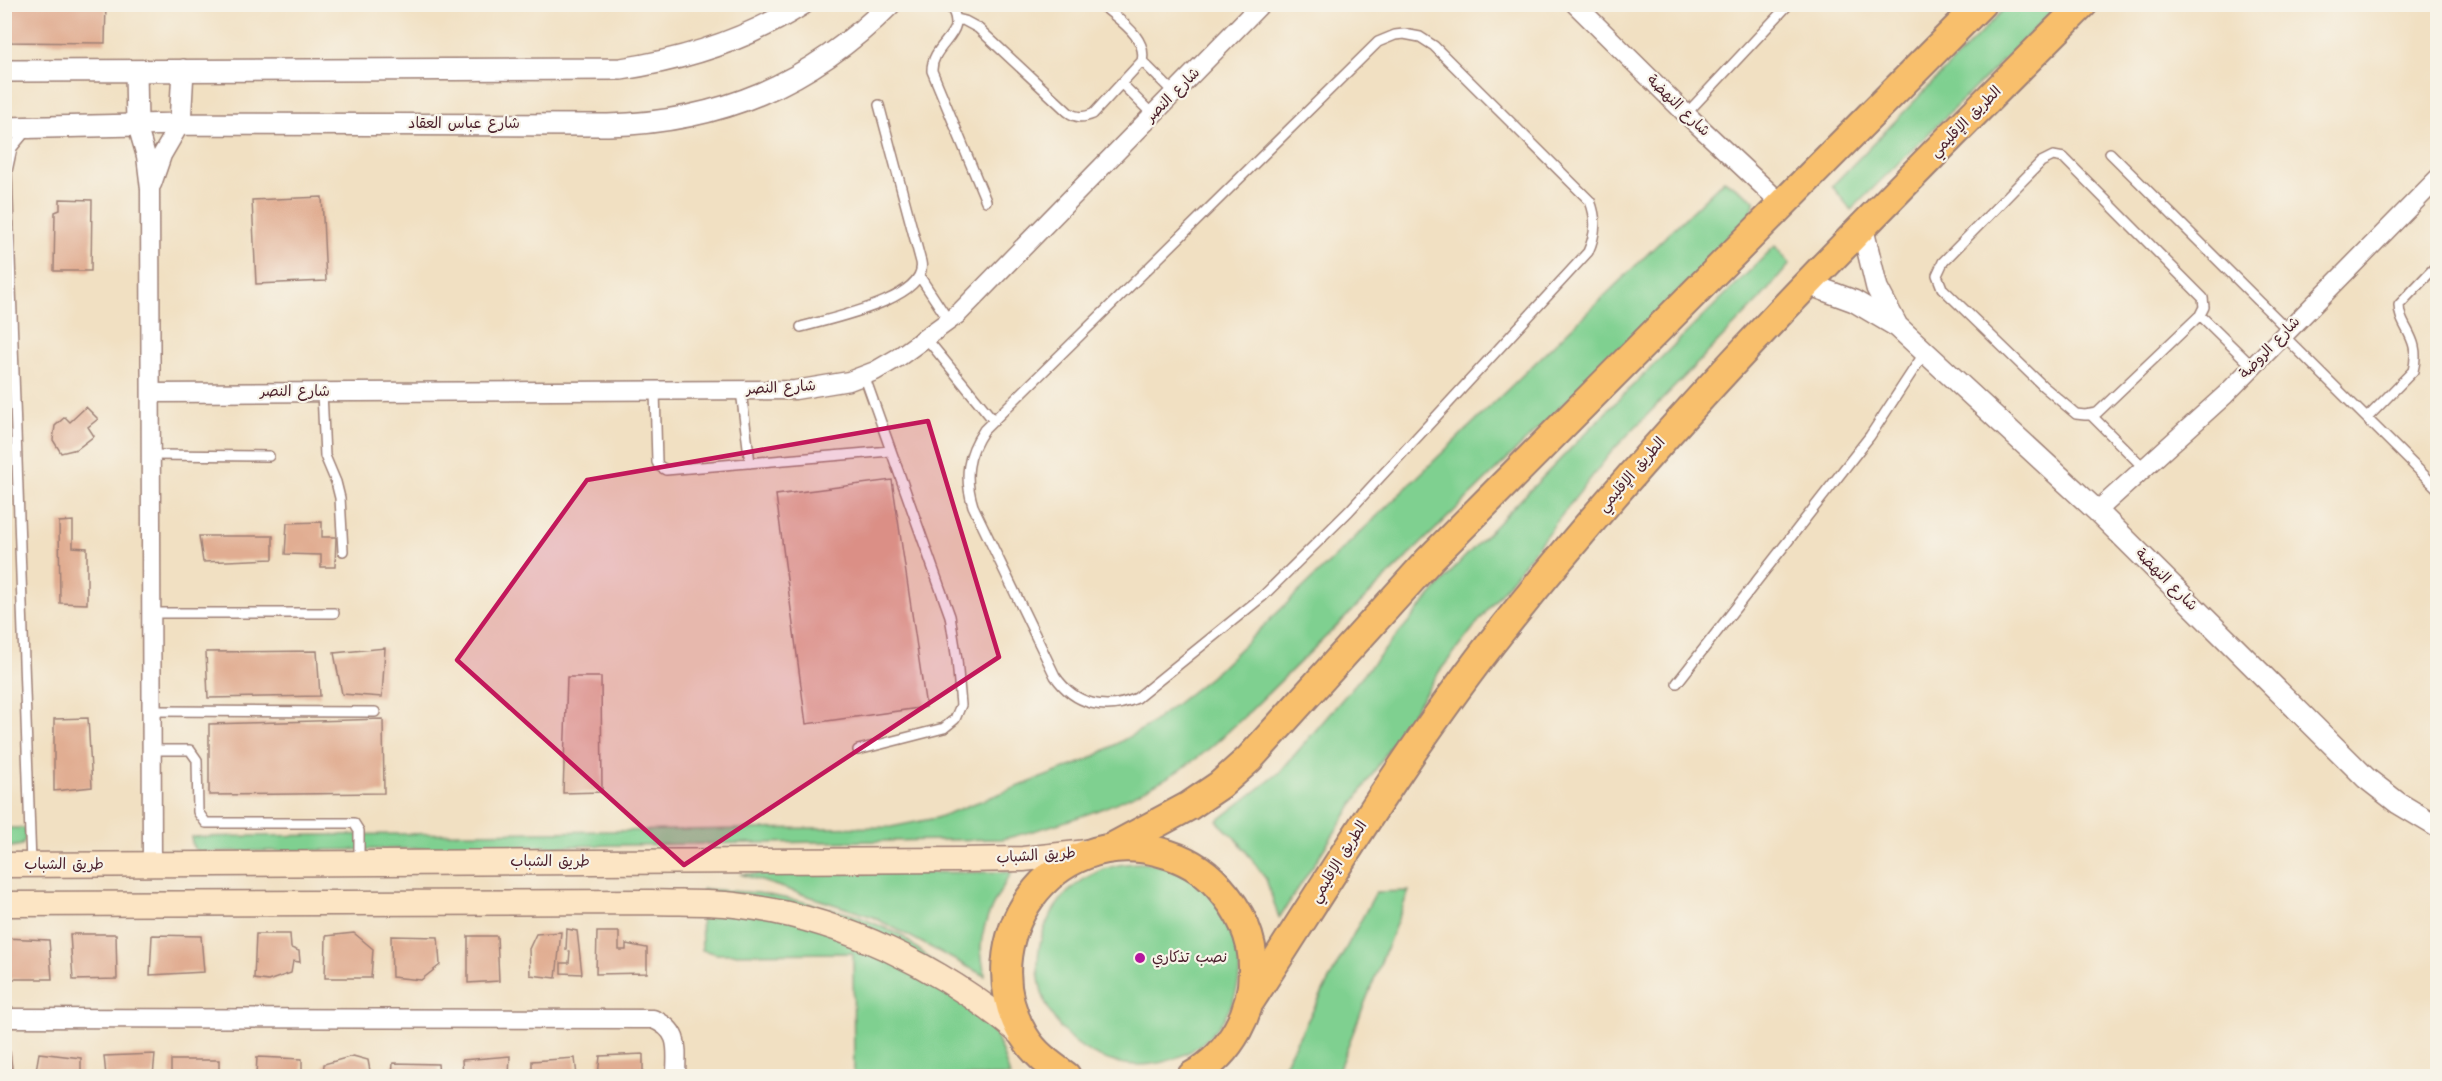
<svg xmlns="http://www.w3.org/2000/svg" width="2442" height="1081" viewBox="0 0 2442 1081" font-family="Kalam,'Playpen Sans Arabic',sans-serif">
	<style>
		.green { fill: #7fd090; stroke: #64785e; stroke-width: 1.5 }
		.building { fill: #e1ad92 }
		.lines { fill: none; stroke-linecap: round; stroke-linejoin: round }
		.service-casing { stroke: #9e8076; stroke-width: 12 }
		.minor-casing { stroke: #9e8076; stroke-width: 21 }
		.tertiary-casing { stroke: #9e8076; stroke-width: 24 }
		.secondary-casing { stroke: #9e8076; stroke-width: 27 }
		.trunk-casing { stroke: #9e8076; stroke-width: 32 }
		.service { stroke: #fff; stroke-width: 9 }
		.minor { stroke: #fff; stroke-width: 18 }
		.tertiary { stroke: #fff; stroke-width: 21 }
		.secondary { stroke: #fce5c4; stroke-width: 24 }
		.trunk { stroke: #f8bf6c; stroke-width: 28 }
		.marked { fill: #c2185b; fill-opacity: 0.2; stroke: #c2185b; stroke-width: 4.5; stroke-linejoin: round }
		.poi-dot { fill: #b5179e; stroke: #f7f3e8; stroke-width: 2 }
		.labels { text-anchor: middle; dominant-baseline: central; stroke-width: 4.5; stroke-linejoin: round; paint-order: stroke }
		.street-label { font-size: 15px; fill: #4a1f2b; stroke: #f7f3e8 }
		.poi-label { font-size: 15px; fill: #4a1f2b; stroke: #f7f3e8; text-anchor: start }
	</style>
	<rect width="100%" height="100%" fill="#f7f3e8"/>
	<filter id="ink" filterUnits="userSpaceOnUse"><feTurbulence type="fractalNoise" baseFrequency=".0167" numOctaves="2"/><feDisplacementMap in="SourceGraphic" scale="12" xChannelSelector="R" yChannelSelector="G"/><feConvolveMatrix kernelMatrix="1 2 1 2 8 2 1 2 1" color-interpolation-filters="sRGB"/></filter>
	<filter id="wash" filterUnits="userSpaceOnUse"><feTurbulence type="fractalNoise" baseFrequency=".008" numOctaves="4" result="noise"/><feDisplacementMap in="SourceGraphic" scale="24" xChannelSelector="R" yChannelSelector="G"/><feGaussianBlur stdDeviation="1.35" result="paint"/><feColorMatrix in="noise" values="0 0 0 0 0 0 0 0 0 0 0 0 0 0 0 0 0 1.4 0 .05"/><feComposite in="paint" operator="in"/></filter>
	<g filter="url(#wash)">
		<rect width="100%" height="100%" fill="#f1e0c2"/>
		<path class="green" d="M 2008,5 L 2059,5 L 1851,210 L 1832,186 Z
			M 1724,180 L 1755,200 L 1749,222 L 1245,716 C 1229,730 1214,746 1197,758 C 1140,800 1070,822 1003,839 L 199,852 L 193,847 L 191,837 L 891,827 L 936,818 L 1088,760 L 1148,726 L 1214,674 Z
			M 1775,246 L 1790,264 L 1760,299 L 1612,451 L 1439,672 L 1279,918 L 1266,879 L 1239,842 L 1217,821 L 1279,773 L 1459,563 L 1620,398 Z
			M 5,828 L 25,828 L 25,840 L 22,845 L 5,848 Z
			M1038 964a101 101 0 1 1 202 0a101 101 0 1 1-202 0Z
			M 1012,872 C 998,894 982,921 981,947 C 981,957 984,967 985,976 L 873,917 L 740,874 Z
			M 703,889 L 758,893 L 804,902 L 857,916 L 901,935 L 969,992 L 997,1037 L 1010,1076 L 854,1076 L 853,953 L 717,954 L 702,950 L 701,911 Z
			M 1409,891 L 1336,1076 L 1278,1076 L 1376,892 Z"/>
		<g id="blocks">
			<path class="building" d="M 4,4 L 106,4 L 105,43 L 4,42 Z
				M 322,197 L 326,281 L 256,284 L 252,200 Z
				M 60,199 L 92,200 L 91,271 L 54,271 L 55,212 L 60,210 Z
				M 86,407 L 98,419 L 88,427 L 94,436 L 77,449 L 61,453 L 53,440 L 55,426 L 65,417 L 70,422 Z
				M 892,480 L 926,707 L 806,724 L 776,495 Z
				M 73,521 L 73,547 L 87,548 L 87,604 L 60,603 L 59,522 Z
				M 322,522 L 322,537 L 336,537 L 335,567 L 321,567 L 321,555 L 285,554 L 287,523 Z
				M 199,536 L 273,536 L 273,559 L 203,562 Z
				M 385,648 L 382,697 L 342,694 L 334,653 Z
				M 317,651 L 320,696 L 208,698 L 206,652 Z
				M 567,677 L 601,677 L 602,792 L 563,793 Z
				M 88,718 L 92,787 L 54,791 L 54,719 Z
				M 383,719 L 384,793 L 209,795 L 209,724 Z
				M 567,929 L 577,931 L 582,974 L 561,973 L 561,963 L 569,963 L 570,951 L 566,950 Z
				M 561,932 L 556,978 L 530,975 L 529,949 L 536,934 Z
				M 597,932 L 619,932 L 619,950 L 626,950 L 626,944 L 647,948 L 647,973 L 596,974 Z
				M 354,933 L 373,949 L 371,978 L 325,978 L 326,936 Z
				M 70,934 L 116,934 L 117,979 L 73,980 Z
				M 256,934 L 290,934 L 291,948 L 299,951 L 300,962 L 293,961 L 291,973 L 268,981 L 254,979 Z
				M 152,935 L 201,936 L 204,972 L 150,975 Z
				M 391,936 L 438,937 L 440,965 L 421,980 L 392,977 Z
				M 468,936 L 497,936 L 499,981 L 468,983 Z
				M 4,938 L 49,940 L 52,979 L 4,979 Z
				M 4,1052 L 10,1052 L 13,1076 L 4,1076 Z
				M 39,1053 L 81,1058 L 81,1076 L 35,1076 Z
				M 155,1054 L 153,1076 L 106,1076 L 104,1056 Z
				M 643,1054 L 643,1074 L 598,1076 L 600,1056 Z
				M 353,1056 L 368,1060 L 371,1076 L 323,1076 L 324,1064 Z
				M 510,1056 L 509,1076 L 463,1076 L 462,1060 Z
				M 257,1057 L 302,1059 L 302,1076 L 256,1076 Z
				M 575,1058 L 577,1076 L 532,1076 L 532,1061 Z
				M 171,1060 L 219,1060 L 219,1076 L 171,1076 Z
				M 393,1063 L 438,1064 L 439,1076 L 392,1076 Z"/>
		</g>
	</g>
	<g filter="url(#ink)">
		<use href="#blocks" fill-opacity="0" stroke="#9e8076" stroke-width="1.5"/>
		<g class="lines">
			<g class="service-casing">
				<path id="service" d="M 948,4 C 973,33 931,42 932,71 L 986,201
					M 957,19 L 965,21 L 978,28 L 1068,112 C 1076,118 1083,118 1093,114 L 1142,61 C 1148,37 1117,19 1101,4
					M 1404,34 L 1420,37 L 1434,46 L 1590,201 C 1597,219 1596,234 1588,252 L 1349,511 L 1263,596 L 1137,698 C 1106,712 1075,705 1055,676 L 973,506 C 964,477 967,455 984,430 L 1378,42 L 1395,35 Z
					M 1142,61 L 1174,93
					M 1121,83 L 1153,115
					M 1686,114 L 1789,4
					M 26,131 L 12,148 L 7,171 L 31,864
					M 2110,153 L 2288,330
					M 2053,156 L 2064,158 L 2203,298 L 2204,307 L 2200,315 L 2097,413 L 2085,415 L 2076,414 L 2043,386 L 1942,288 L 1937,275 L 1943,262 L 2041,162 Z
					M 920,277 L 949,321
					M 2200,315 L 2252,366
					M 801,327 C 829,319 929,299 921,262 L 879,105
					M 2283,335 L 2438,489
					M 926,338 L 994,421
					M 655,391 L 657,462 L 659,466 L 666,470 L 890,451
					M 741,391 L 750,463
					M 322,392 L 325,456 L 336,482 L 340,498 L 343,551
					M 2091,415 L 2144,468
					M 2367,418 L 2413,371 C 2422,337 2399,329 2399,305 L 2438,264
					M 151,455 L 269,456
					M 151,613 L 334,613
					M 1677,683 L 1870,436 L 1925,352
					M 152,711 L 375,712
					M 152,750 L 190,750 L 197,760 L 198,812 L 206,823 L 354,823 L 359,831 L 359,861
					M 858,750 L 944,728 L 955,719 L 961,705 L 957,660 L 950,616 L 864,375"/>
			</g>
			<g class="minor-casing">
				<path id="minor" d="M 1575,4 L 1686,114 L 1783,205
					M 137,125 L 146,156 L 150,189 L 152,865
					M 152,184 L 162,155 L 180,124
					M 151,393 L 795,390 L 849,381 L 875,371 L 899,357 L 958,314 L 1261,4
					M 2097,511 L 2225,395 L 2438,178
					M 4,1018 L 653,1019 C 682,1031 676,1050 676,1076"/>
			</g>
			<g class="tertiary-casing">
				<path id="tertiary" d="M 4,71 L 621,69 C 687,59 747,40 803,4
					M 136,71 L 137,125
					M 180,124 L 183,70
					M 4,128 L 180,124 L 608,125 C 719,122 811,84 890,4
					M 1862,226 L 1877,288 L 1896,324
					M 1808,284 L 1854,301 L 1898,327 L 2097,511 L 2366,778 L 2398,803 L 2438,827"/>
			</g>
			<g class="secondary-casing">
				<path id="secondary" d="M 4,865 L 960,860 L 1023,859 L 1087,852
					M 4,904 L 652,902 C 680,903 708,902 735,905 C 840,917 945,968 1024,1037"/>
			</g>
			<g class="trunk-casing">
				<path id="trunk" d="M 1111,848 L 1189,806 L 1220,785 L 1249,759 L 1430,559 L 1981,4
					M 1250,1001 C 1332,875 1410,745 1504,627 C 1681,405 1882,205 2083,4
					M 1066,1076 C 1050,1065 1034,1053 1024,1036 C 968,942 1052,822 1160,852 C 1183,858 1202,868 1218,886 C 1238,908 1253,936 1253,967 C 1254,1011 1231,1054 1192,1076"/>
			</g>
			<use href="#service" class="service"/>
			<use href="#minor" class="minor"/>
			<use href="#tertiary" class="tertiary"/>
			<use href="#secondary" class="secondary"/>
			<use href="#trunk" class="trunk"/>
		</g>
	</g>
	<path class="marked" d="M 928,421 L 999,657 L 684,865 L 457,660 L 587,480 Z"/>
	<circle class="poi-dot" cx="1140" cy="958" r="6"/>
	<g class="labels">
		<g class="street-label">
			<text transform="translate(1173 95) rotate(-45)">شارع النصر</text>
			<text transform="translate(1678 106) rotate(44)">شارع النهضة</text>
			<text transform="translate(1966 122) rotate(-45)">الطريق الإقليمي</text>
			<text x="464" y="124">شارع عباس العقاد</text>
			<text transform="translate(2270 348) rotate(-46)">شارع الروضة</text>
			<text transform="translate(781 388) rotate(-3)">شارع النصر</text>
			<text x="295" y="392">شارع النصر</text>
			<text transform="translate(1632 475) rotate(-49)">الطريق الإقليمي</text>
			<text transform="translate(2166 580) rotate(45)">شارع النهضة</text>
			<text transform="translate(1036 856) rotate(-4)">طريق الشباب</text>
			<text x="550" y="862">طريق الشباب</text>
			<text transform="translate(1339 862) rotate(-58)">الطريق الإقليمي</text>
			<text x="64" y="865">طريق الشباب</text>
		</g>
		<g class="poi-label">
			<text x="1152" y="958">نصب تذكاري</text>
		</g>
	</g>
	<rect width="2442" height="1081" fill="none" stroke="#f7f3e8" stroke-width="24"/>
</svg>
